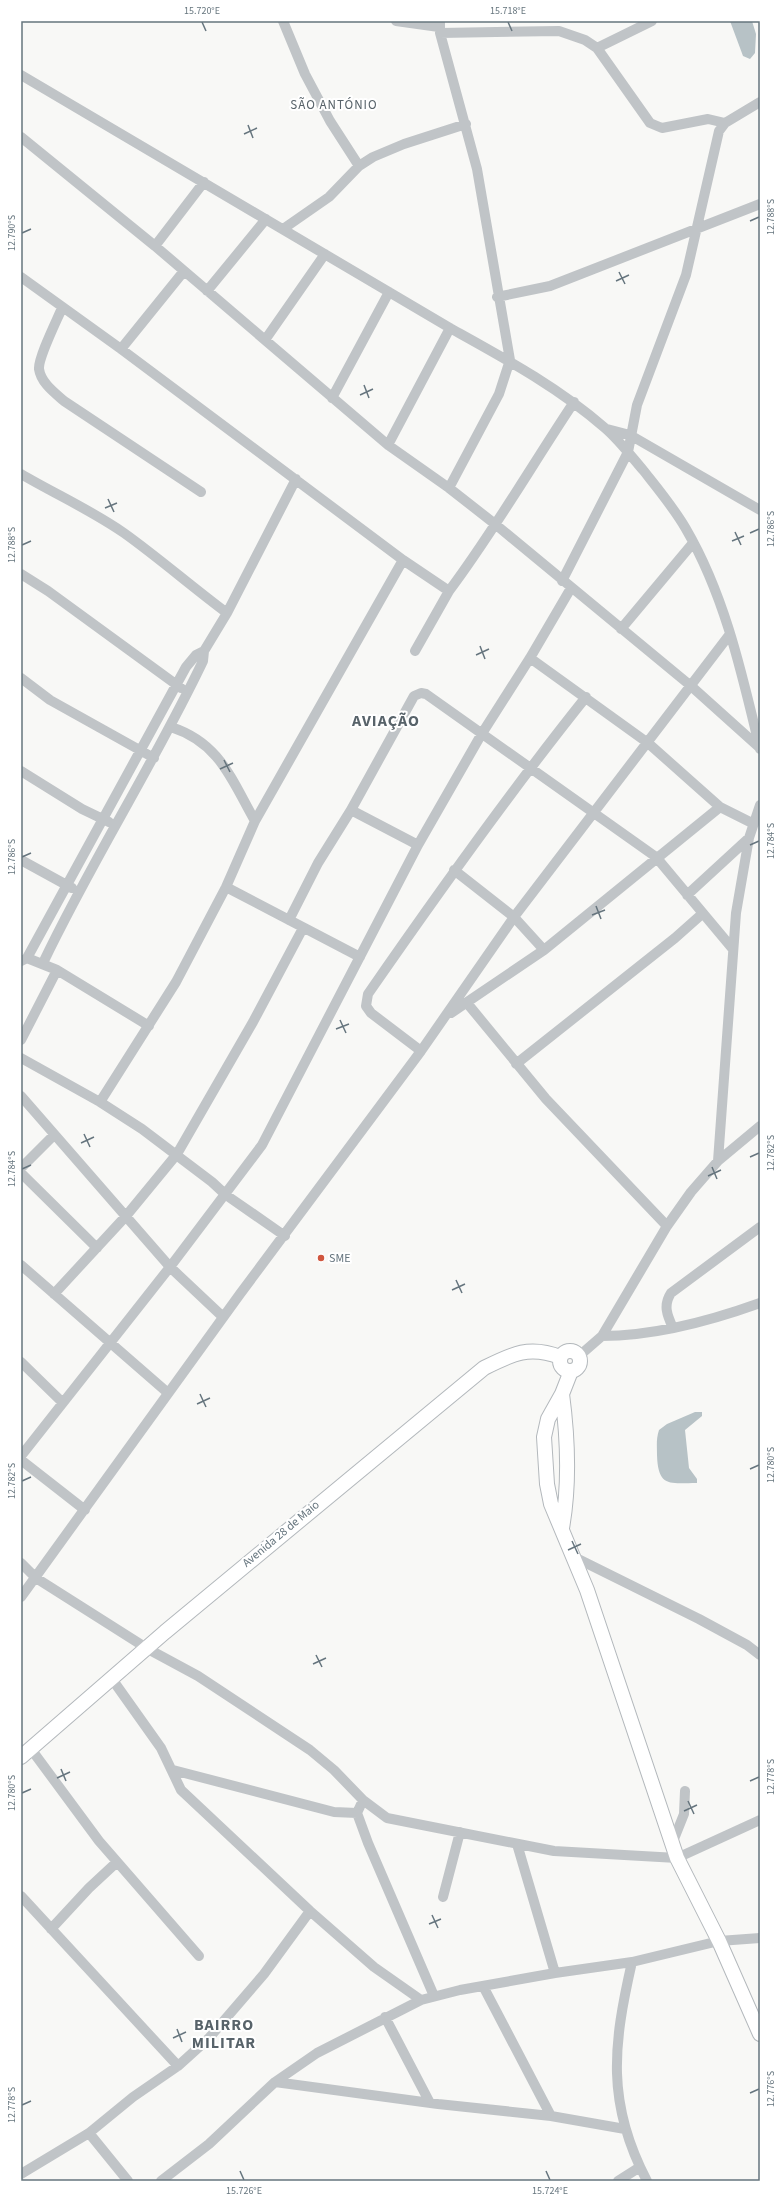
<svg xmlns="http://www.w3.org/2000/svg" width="781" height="2202" viewBox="0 0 781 2202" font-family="'Source Sans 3',sans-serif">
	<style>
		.water { fill: #b7c2c6 }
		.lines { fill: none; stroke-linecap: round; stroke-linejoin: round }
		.secondary-casing { stroke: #b3b8bc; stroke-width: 16 }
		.street { stroke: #c0c4c7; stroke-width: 10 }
		.secondary { stroke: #fff; stroke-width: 14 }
		.ticks { fill: none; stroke: #66757e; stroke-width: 1.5 }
		.poi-dot { fill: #d0563e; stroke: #fff; stroke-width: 1.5 }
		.labels { text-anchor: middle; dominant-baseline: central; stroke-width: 4; stroke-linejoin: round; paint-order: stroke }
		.poi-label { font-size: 12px; fill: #66757e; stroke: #fff; text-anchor: start }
		.street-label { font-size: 12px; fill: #66757e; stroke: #fff }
		.neighbourhood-label { font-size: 13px; letter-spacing: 1px; fill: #58636a; stroke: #fff }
		.district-label { font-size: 16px; font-weight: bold; letter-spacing: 1px; fill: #58636a; stroke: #fff }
		.neatline { fill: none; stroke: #66757e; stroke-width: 1.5 }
		.ticks-label { font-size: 10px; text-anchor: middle; fill: #66757e }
	</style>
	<rect width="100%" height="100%" fill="#f8f8f6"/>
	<path class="water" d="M 730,21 L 752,21 L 756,34 L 755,53 L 750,59 L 743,56 Z
		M 695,1412 L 702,1412 L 702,1416 L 685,1430 L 689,1468 L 697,1479 L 697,1483 C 670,1483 658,1488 657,1455 C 657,1446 656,1439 659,1430 L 667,1424 Z"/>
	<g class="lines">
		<g class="secondary-casing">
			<path id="secondary" d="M560 1361a10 10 0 1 1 20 0a10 10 0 1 1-20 0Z
				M 571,1371 L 562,1394 L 548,1419 L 544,1437 L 547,1484 L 551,1504 L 587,1590 L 677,1858 L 719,1941 L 760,2034
				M 562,1394 C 568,1439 570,1483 562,1528
				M 21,1757 L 165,1632 L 484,1368 C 512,1354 529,1345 560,1357"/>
		</g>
		<path class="street" d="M 283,21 L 305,74 L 330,121 L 359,166
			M 396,21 L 439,27
			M 440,21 L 440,33 L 477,169 L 510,360 L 499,394 L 449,488
			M 440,33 L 559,31 L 585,40 L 597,48 L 650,123 L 662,128 L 708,119 L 725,123
			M 597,48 L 652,21
			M 21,75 L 450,328 C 504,358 558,387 605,428 C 619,440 631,456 643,470 C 658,489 674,508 686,529 C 725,596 742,674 760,749
			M 21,137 L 155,246 L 388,445 L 449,488 L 495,524 L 691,686 L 760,748
			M 283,229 L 329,197 L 359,166 L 373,157 L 404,144 L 466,124
			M 155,246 L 204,182
			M 21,277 L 121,349 L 403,560
			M 207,291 L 266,219
			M 497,297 L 550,286 L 760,204
			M 62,308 C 57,320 38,358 39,369 C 41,383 55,393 64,401 L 201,492
			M 265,340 L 325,254
			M 121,349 L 184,271
			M 332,398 L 389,292
			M 607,429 L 630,435 L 760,510
			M 388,445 L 450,328
			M 21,474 C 55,494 91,510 124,533 C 159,558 192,587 227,613
			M 21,574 L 48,591 L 181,688
			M 562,581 L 628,452 L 637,405 L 686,275 L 719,131 L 725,123 L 760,102
			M 621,629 L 693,543
			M 415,651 L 449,591
			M 530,658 L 648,743 L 720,807 L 754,824
			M 21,678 L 50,700 L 154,758
			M 171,727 C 220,743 231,779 255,821
			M 21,771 L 82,809 L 109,822
			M 351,810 L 418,845
			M 21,860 L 72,888
			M 454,870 L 514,917 L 544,950
			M 226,887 L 360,957
			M 687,895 L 749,838
			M 289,920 L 318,863 L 351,810 L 414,696 L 421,693 L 426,694 L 656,857 L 732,948
			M 27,958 L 186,667 L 196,655 L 204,651
			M 21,961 L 27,958 L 57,970 L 149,1026
			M 43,963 C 92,860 154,764 203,661 L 204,651 L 227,613 L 296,479
			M 467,1003 L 546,1099 L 667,1226
			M 451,1013 L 544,950 L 720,807
			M 21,1040 L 57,970
			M 421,1051 L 371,1013 L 366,1006 L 368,994 C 438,893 509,793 586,697
			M 21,1058 L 100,1102 L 142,1129 L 212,1182 L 226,1195 L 285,1236
			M 516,1064 L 675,938 L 702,914
			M 21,1096 L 170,1267 L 223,1317
			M 100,1102 L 176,982 L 226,887 L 255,821 L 403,560 L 449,591 C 494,531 532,465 574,402
			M 718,1161 L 736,913 L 749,838 L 760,805
			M 21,1168 L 54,1135
			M 21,1173 L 97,1248
			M 21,1265 L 168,1393
			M 54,1294 L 126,1216 L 177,1154 L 253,1022 L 303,928
			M 673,1328 C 667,1315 663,1305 671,1293 L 760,1227
			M 602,1336 C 656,1336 710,1321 760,1303
			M 579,1356 L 602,1336 L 667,1226 L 691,1192 L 718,1161 L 760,1126
			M 21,1362 L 62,1402
			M 21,1456 L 170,1267 L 262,1145 L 418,845 L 481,735 L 530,658 L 571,588
			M 21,1460 L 85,1510
			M 574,1557 L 699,1619 L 747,1645 L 760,1655
			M 21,1563 L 36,1578 L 148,1649 L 198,1676 L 310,1750 L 334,1770 L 363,1800 L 387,1818 L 554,1851 L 677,1858 L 760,1820
			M 21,1597 L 240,1294 L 421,1051 L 514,917 L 730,634
			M 112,1679 L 161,1748 L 181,1790 L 310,1911 L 374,1967 L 421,2000
			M 31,1749 L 99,1841 L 199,1956
			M 173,1770 L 334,1812 L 357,1813
			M 363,1800 L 357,1813 L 368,1843 L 434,1996
			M 517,1844 L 555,1973
			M 672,1844 L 684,1814 L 685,1791
			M 21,1896 L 178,2066
			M 443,1897 L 460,1832
			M 51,1929 L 89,1888 L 117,1862
			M 632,1962 C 613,2045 606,2103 647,2181
			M 483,1986 L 551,2116
			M 385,2017 L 430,2103
			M 275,2082 L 438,2104 L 551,2116 L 625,2129
			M 89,2133 L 128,2181
			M 21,2174 L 89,2133 L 133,2097 L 178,2066 L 209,2038 L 264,1974 L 310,1911
			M 161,2181 L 209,2144 L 275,2082 L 317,2053 L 421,2000 L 460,1990 L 555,1973 L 632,1962 L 719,1941 L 760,1938
			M 618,2181 L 640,2167"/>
		<use href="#secondary" class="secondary"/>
	</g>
	<path class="ticks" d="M 202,22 L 206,31M 508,22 L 512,31M 248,125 L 253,138M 244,134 L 257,128M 750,221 L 759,217M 22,233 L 31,229M 619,272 L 625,284M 616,281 L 629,275M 364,385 L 369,398M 360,395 L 373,389M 108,499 L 114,512M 105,508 L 117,503M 735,532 L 741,545M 750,533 L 759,529M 732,541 L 744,536M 22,545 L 31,541M 480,646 L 485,659M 476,655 L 489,649M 224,760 L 230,772M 220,769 L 233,763M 750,845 L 759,841M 22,857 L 31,853M 596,906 L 601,919M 592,915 L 605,910M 340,1020 L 346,1033M 336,1029 L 349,1024M 84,1134 L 90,1147M 81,1143 L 94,1137M 750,1157 L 759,1153M 712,1167 L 717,1179M 22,1169 L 31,1165M 708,1176 L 721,1170M 456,1280 L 462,1293M 452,1290 L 465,1284M 200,1394 L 206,1407M 197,1404 L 210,1398M 750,1469 L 759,1465M 22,1481 L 31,1477M 572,1541 L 578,1554M 568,1550 L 581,1544M 316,1655 L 322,1667M 313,1664 L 326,1658M 61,1769 L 66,1781M 57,1778 L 70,1772M 750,1781 L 759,1777M 22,1793 L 31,1789M 688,1801 L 694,1814M 684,1811 L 697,1805M 432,1915 L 438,1928M 429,1924 L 441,1919M 177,2029 L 182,2042M 173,2038 L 186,2032M 750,2093 L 759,2089M 22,2105 L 31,2101M 240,2171 L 244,2180M 546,2171 L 550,2180"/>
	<circle class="poi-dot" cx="321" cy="1258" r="4"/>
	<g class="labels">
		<g class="poi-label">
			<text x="329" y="1258">SME</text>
		</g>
		<g class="street-label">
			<text transform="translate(281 1534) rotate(-40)">Avenida 28 de Maio</text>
		</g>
		<g class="neighbourhood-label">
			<text x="334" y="105">SÃO ANTÓNIO</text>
		</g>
		<g class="district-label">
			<text x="386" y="721">AVIAÇÃO</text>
			<text x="224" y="2025">BAIRRO<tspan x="224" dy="18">MILITAR</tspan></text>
		</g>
	</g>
	<rect width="781" height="2202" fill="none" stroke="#ffffff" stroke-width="44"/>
	<rect x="22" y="22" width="737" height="2158" class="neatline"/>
	<g class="ticks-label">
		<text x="202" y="14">15.720°E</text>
		<text x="508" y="14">15.718°E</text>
		<text transform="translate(770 217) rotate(-90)" y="4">12.788°S</text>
		<text transform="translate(11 233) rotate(-90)" y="4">12.790°S</text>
		<text transform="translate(770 529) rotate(-90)" y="4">12.786°S</text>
		<text transform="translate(11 545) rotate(-90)" y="4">12.788°S</text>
		<text transform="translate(770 841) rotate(-90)" y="4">12.784°S</text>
		<text transform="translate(11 857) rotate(-90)" y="4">12.786°S</text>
		<text transform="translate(770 1153) rotate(-90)" y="4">12.782°S</text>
		<text transform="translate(11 1169) rotate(-90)" y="4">12.784°S</text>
		<text transform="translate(770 1465) rotate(-90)" y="4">12.780°S</text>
		<text transform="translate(11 1481) rotate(-90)" y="4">12.782°S</text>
		<text transform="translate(770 1777) rotate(-90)" y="4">12.778°S</text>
		<text transform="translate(11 1793) rotate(-90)" y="4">12.780°S</text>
		<text transform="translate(770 2089) rotate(-90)" y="4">12.776°S</text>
		<text transform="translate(11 2105) rotate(-90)" y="4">12.778°S</text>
		<text x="244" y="2194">15.726°E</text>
		<text x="550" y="2194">15.724°E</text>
	</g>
</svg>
